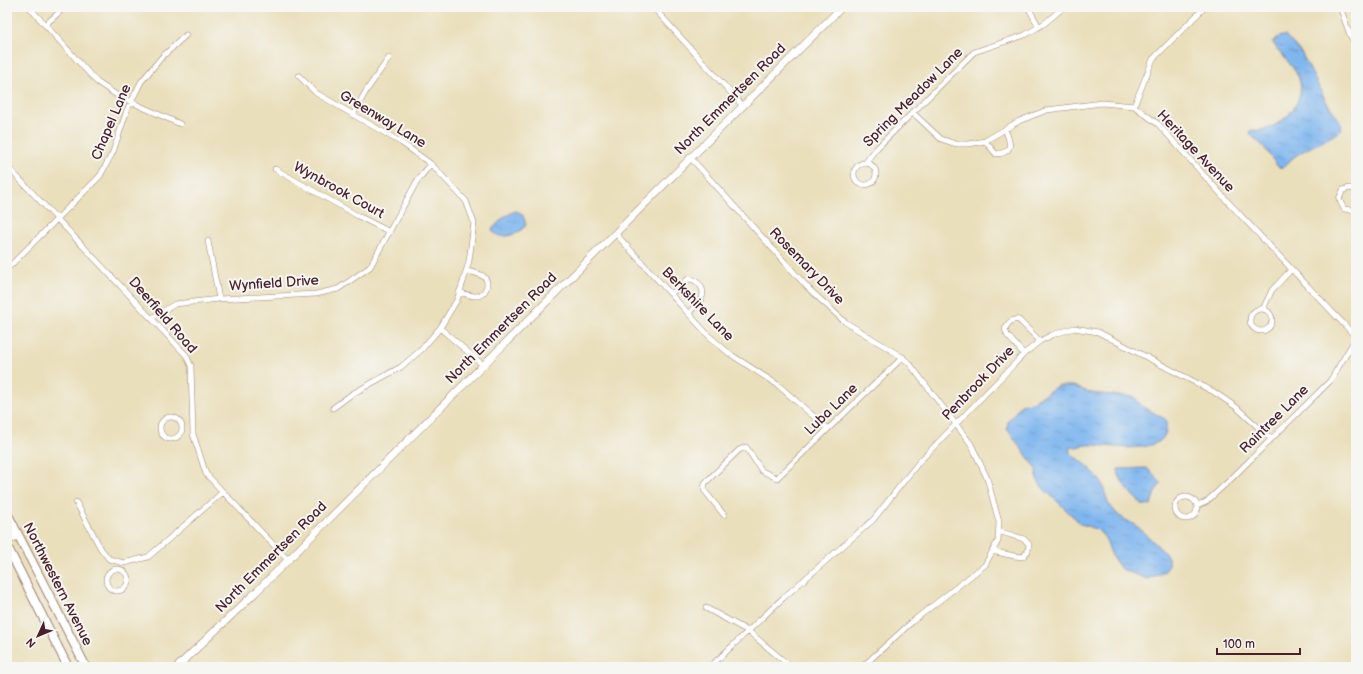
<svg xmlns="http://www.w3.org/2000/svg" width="1363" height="674" viewBox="0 0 1363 674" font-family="'Balsamiq Sans',sans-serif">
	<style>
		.water { fill: url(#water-ripples); stroke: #646a8d }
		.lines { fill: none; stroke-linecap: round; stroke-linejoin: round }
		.street-casing { stroke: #9a7f73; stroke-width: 6 }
		.secondary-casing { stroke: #9a7f73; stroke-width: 8 }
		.primary-casing { stroke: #9a7f73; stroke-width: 10 }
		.street { stroke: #fff; stroke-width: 5 }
		.secondary { stroke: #fff; stroke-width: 7 }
		.primary { stroke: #fff; stroke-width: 8 }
		.labels { text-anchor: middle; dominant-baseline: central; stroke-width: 4; stroke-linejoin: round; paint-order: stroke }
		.street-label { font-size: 14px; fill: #4a1f2b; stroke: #f6f6f2 }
	</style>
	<defs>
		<pattern id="water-ripples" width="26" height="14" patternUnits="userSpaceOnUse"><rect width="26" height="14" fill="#7fb6ef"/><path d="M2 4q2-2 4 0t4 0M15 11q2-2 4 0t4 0" fill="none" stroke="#6a93c2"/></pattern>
	</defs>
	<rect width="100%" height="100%" fill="#f6f6f2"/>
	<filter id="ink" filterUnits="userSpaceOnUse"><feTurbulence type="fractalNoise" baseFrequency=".025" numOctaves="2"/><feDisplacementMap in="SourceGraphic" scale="8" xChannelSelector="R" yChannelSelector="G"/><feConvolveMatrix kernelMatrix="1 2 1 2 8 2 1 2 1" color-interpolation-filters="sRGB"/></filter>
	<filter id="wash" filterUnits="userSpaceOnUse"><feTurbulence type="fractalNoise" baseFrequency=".012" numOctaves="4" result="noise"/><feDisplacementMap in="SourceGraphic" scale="16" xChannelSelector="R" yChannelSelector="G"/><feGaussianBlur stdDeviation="0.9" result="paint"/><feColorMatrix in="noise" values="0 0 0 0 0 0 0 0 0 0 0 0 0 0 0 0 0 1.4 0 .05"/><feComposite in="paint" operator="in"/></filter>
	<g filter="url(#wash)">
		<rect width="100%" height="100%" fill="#eadfbb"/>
		<path class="water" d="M 1282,36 L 1286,36 L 1302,54 L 1326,101 L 1340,121 L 1342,129 C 1321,146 1301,146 1283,168 L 1278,167 L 1264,147 L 1250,134 L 1251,130 C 1275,134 1305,107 1300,82 C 1298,70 1280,54 1273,43 L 1277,38 Z
			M 515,211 C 523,212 524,218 526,225 C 520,234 497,243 492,229 L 504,217 Z
			M 1057,386 L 1073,386 L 1091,393 L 1134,397 L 1142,406 L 1165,419 C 1176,457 1115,447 1095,445 C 1087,444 1078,447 1070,448 L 1072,455 L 1088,466 L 1102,483 L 1108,503 L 1118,515 L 1138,527 L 1162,550 L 1168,557 L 1169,566 L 1163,573 L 1147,579 L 1121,569 L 1112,556 L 1105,538 L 1098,530 L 1081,524 L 1042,487 L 1037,479 L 1036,468 L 1007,429 L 1008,421 L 1021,405 L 1033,402 Z
			M 1147,468 L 1161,483 L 1155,492 L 1151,505 L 1142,505 C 1133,496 1118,481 1118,469 Z"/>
	</g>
	<g filter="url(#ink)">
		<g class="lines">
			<g class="street-casing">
				<path id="street" d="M 29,7 L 97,82 L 118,96 L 180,124
					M 653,7 L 742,105
					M 1028,7 L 1039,27
					M 1340,7 L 1350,35 L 1356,45
					M 45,25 L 65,7
					M 299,76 L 316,93 L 402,143 L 431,164 L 466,201 L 474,223 L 469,261 L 463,282 L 457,300 L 440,328 L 421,350 L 401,367 L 352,394 L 333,408
					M 1134,106 L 1153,59 L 1205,7
					M 912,112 L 941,139 L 956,144 L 969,144 L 985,141 L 1019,121 L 1047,110 L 1102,103 L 1134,106 L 1158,124 L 1229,203 L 1356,337
					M 353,115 L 366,91 L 389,58
					M 985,141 L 996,154 C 1015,153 1010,141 1005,129
					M 690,157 L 809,289 L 845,322 L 899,355 L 909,363 L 971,444 L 987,478 L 999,522 L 998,541 L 985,565 L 913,621 L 862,667
					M854 174a11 11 0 1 1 22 0a11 11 0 1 1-22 0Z
					M 865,163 L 876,149 L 974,52 L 1025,35 L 1045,23 L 1064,7
					M 7,166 L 186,355 L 191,366 L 193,434 L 206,474 L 288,560
					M 275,169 L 358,216 L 390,232
					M 1356,190 L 1350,188 L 1343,190 L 1339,199 L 1344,209 L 1351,210 L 1356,209
					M 615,233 L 709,336 L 730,354 L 778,385 L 828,429
					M 208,241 L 219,299
					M 7,269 L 100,176 L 113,152 L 127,110 L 141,82 L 161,58 L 186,35
					M 459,292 C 470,296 484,301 487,285 C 487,282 487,279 484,277 C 480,273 471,272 466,271
					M 671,294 L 688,279 C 697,279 707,289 701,299 C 698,304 692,308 689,314
					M1250 320a11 11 0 1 1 22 0a11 11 0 1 1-22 0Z
					M 1263,309 L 1272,290 L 1291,270
					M 152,318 L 175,304 L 219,299 L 316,294 L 338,289 L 370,267 L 417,181 L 431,164
					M 440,328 L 483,365
					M 1024,354 L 1007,335 L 1005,329 C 1008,323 1012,318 1019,320 L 1040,341
					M160 428a11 11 0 1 1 22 0a11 11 0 1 1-22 0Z
					M1175 508a11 11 0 1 1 22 0a11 11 0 1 1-22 0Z
					M 76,502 L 101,549 L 109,559 L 124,563 L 148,557 L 223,492
					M 1197,506 L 1206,502 L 1230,480 L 1330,381 L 1356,338
					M 724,515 L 704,490 L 705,483 L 739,450 L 746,447 L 762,471 L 777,478 L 903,357
					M 992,551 L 1014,556 L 1023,557 L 1028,551 L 1029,544 L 1024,539 L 998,531
					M106 580a11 11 0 1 1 22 0a11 11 0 1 1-22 0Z
					M 706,608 L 748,631 L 791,667
					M 710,667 L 783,598 L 873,520 L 919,462 L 956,424 L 1025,353 L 1040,341 L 1052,335 L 1074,328 L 1098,332 L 1214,392 L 1236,407 L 1271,439"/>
			</g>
			<g class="secondary-casing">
				<path id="secondary" d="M 177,667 L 256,592 L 842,7"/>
			</g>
			<g class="primary-casing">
				<path id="primary" d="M 7,513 L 86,667
					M 7,540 L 18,535
					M 7,546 L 68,667"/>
			</g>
			<use href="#street" class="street"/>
			<use href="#secondary" class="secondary"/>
			<use href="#primary" class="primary"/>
		</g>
	</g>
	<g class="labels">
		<g class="street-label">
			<text transform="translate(913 97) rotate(-45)">Spring Meadow Lane</text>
			<text transform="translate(730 99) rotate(-45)">North Emmertsen Road</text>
			<text transform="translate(383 119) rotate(31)">Greenway Lane</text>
			<text transform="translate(111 122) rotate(-67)">Chapel Lane</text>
			<text transform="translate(1196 151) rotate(47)">Heritage Avenue</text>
			<text transform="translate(339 190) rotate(29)">Wynbrook Court</text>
			<text transform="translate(807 266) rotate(46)">Rosemary Drive</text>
			<text transform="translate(274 283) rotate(-4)">Wynfield Drive</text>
			<text transform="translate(698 304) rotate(46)">Berkshire Lane</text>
			<text transform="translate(163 315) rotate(49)">Deerfield Road</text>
			<text transform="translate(501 328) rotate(-45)">North Emmertsen Road</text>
			<text transform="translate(978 383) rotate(-46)">Penbrook Drive</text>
			<text transform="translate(831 409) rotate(-44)">Luba Lane</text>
			<text transform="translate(1274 419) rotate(-45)">Raintree Lane</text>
			<text transform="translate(271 557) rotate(-45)">North Emmertsen Road</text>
			<text transform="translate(58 584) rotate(63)">Northwestern Avenue</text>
		</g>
	</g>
	<rect width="1363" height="674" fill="none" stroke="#f6f6f2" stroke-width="24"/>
	<g transform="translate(38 636) rotate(226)" stroke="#f6f6f2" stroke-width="3" paint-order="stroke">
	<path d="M0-3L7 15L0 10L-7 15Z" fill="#4a1f2b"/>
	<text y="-6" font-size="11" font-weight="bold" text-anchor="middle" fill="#4a1f2b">N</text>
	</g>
	<path d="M1217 648v6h83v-6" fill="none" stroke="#4a1f2b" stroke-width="2"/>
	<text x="1223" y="648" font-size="12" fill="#4a1f2b" stroke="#f6f6f2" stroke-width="3" paint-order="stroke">100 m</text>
</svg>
